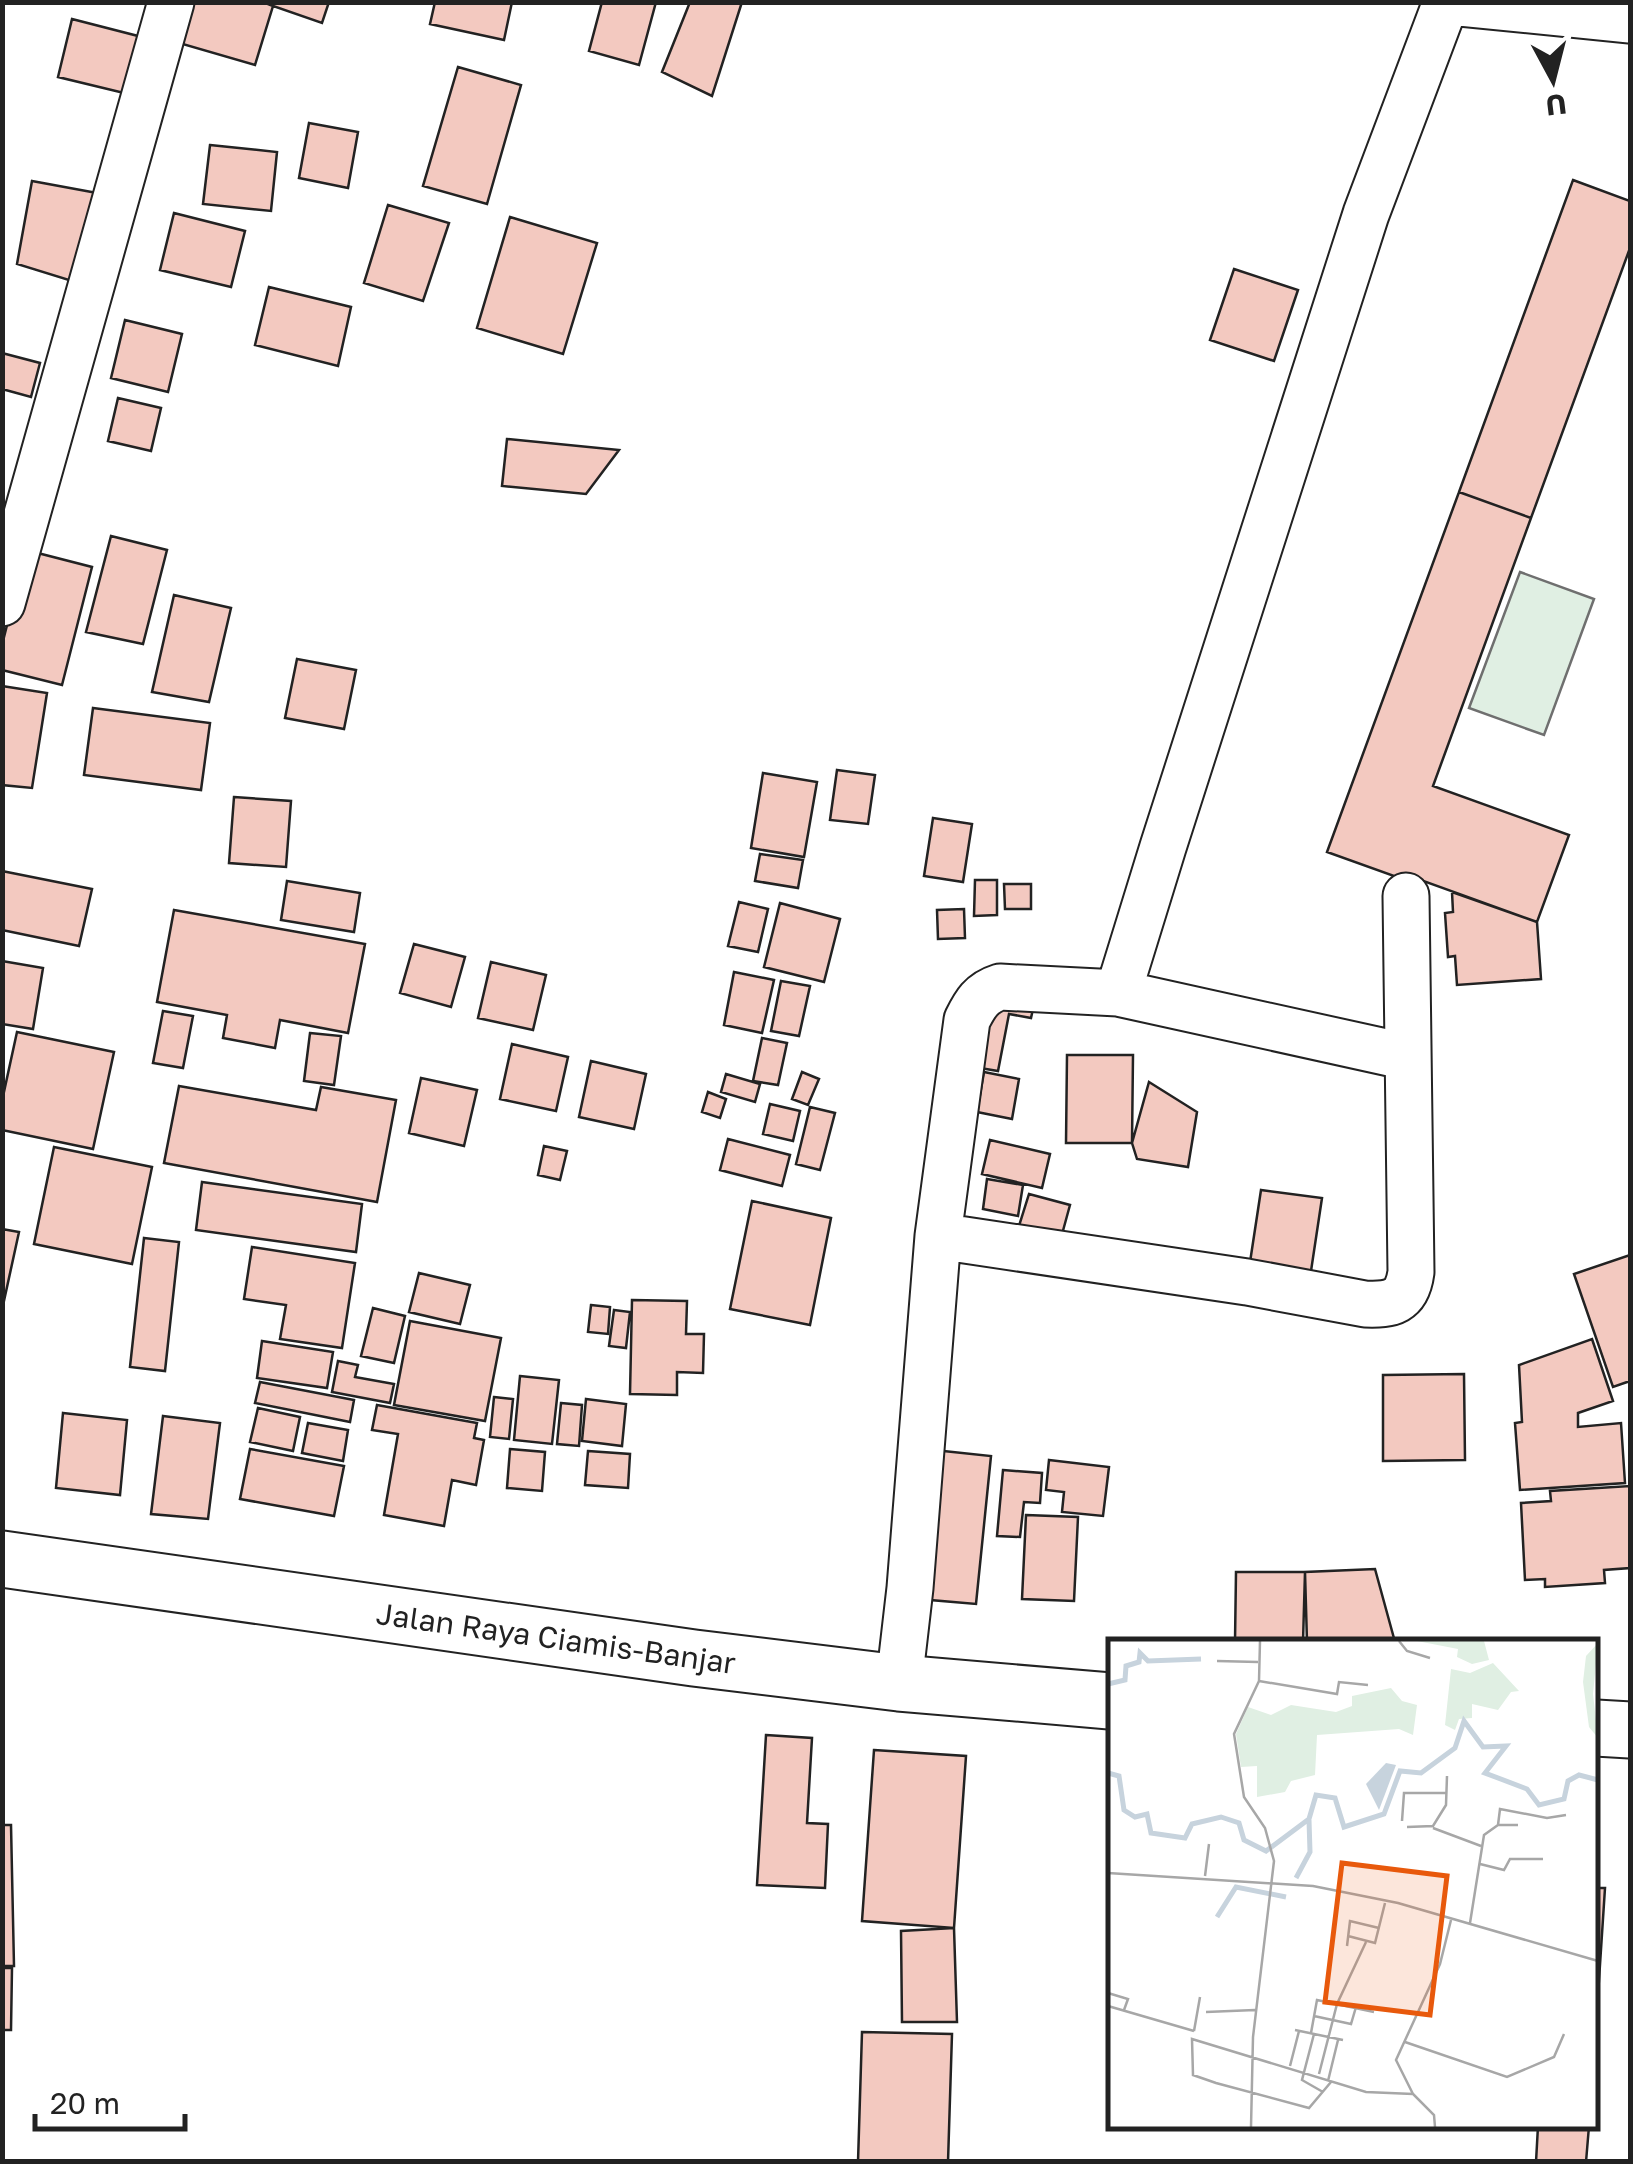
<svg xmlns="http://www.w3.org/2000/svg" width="1633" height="2164" viewBox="0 0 1633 2164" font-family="'Golos Text',sans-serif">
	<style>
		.green { fill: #e0efe3; stroke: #6f6f6f; stroke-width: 2.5 }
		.building { fill: #f3c9c0; stroke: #222; stroke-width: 2.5 }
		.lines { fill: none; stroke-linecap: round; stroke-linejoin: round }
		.street-casing { stroke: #222; stroke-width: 49 }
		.highway-casing { stroke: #222; stroke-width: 59 }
		.street { stroke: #fff; stroke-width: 45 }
		.highway { stroke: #fff; stroke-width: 55 }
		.labels { text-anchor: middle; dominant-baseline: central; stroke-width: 8; stroke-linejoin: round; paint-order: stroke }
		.street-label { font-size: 30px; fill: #222; stroke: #fff }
		.inset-river { fill: none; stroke: #c7d3dd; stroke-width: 5 }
		.inset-road { fill: none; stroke: #a7a7a7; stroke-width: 2.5 }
		.view { fill: #e8590c; fill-opacity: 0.15; stroke: #e8590c; stroke-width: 5 }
		.inset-edge { fill: none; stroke: #222; stroke-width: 5 }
	</style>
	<rect width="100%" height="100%" fill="#fff"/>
	<path class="green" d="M 1520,572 L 1594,599 L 1544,735 L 1469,708 Z"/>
	<path class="building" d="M 191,2 L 263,2 L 273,6 L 255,65 L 179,43 Z
		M 274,2 L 329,2 L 322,23 L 273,6 Z
		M 435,2 L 512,2 L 504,40 L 430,24 Z
		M 602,2 L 656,2 L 639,65 L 589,51 Z
		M 690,2 L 742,2 L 712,96 L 662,72 Z
		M 72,19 L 138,36 L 124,93 L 58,77 Z
		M 458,67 L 521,85 L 487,204 L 423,186 Z
		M 309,123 L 358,132 L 348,188 L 299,178 Z
		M 210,145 L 277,152 L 271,211 L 203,204 Z
		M 1573,180 L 1630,201 L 1630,248 L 1531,518 L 1459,492 Z
		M 32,181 L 97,193 L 72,281 L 17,264 Z
		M 388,205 L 449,223 L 423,301 L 364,283 Z
		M 174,213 L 245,231 L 231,287 L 160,270 Z
		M 510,217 L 597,243 L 563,354 L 477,328 Z
		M 1234,269 L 1298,290 L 1274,361 L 1210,340 Z
		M 269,287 L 351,307 L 338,366 L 255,345 Z
		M 125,320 L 182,334 L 168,392 L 111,378 Z
		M 2,353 L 40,363 L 31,397 L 2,389 Z
		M 118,398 L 161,408 L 151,451 L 108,441 Z
		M 507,439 L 619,450 L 586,494 L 502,486 Z
		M 1459,492 L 1531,518 L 1433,786 L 1569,835 L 1537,922 L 1407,875 L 1405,880 L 1327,852 Z
		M 111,536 L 167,550 L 143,644 L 86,632 Z
		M 26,550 L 92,567 L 62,685 L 2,670 L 2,645 Z
		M 174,595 L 231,608 L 209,702 L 152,692 Z
		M 297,659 L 356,670 L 344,729 L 285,718 Z
		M 2,686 L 47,693 L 32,788 L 2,785 Z
		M 93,708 L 210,723 L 201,790 L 84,775 Z
		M 837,770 L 875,775 L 868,824 L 830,820 Z
		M 763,773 L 817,782 L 804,857 L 751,848 Z
		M 234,797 L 291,801 L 286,867 L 229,863 Z
		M 933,818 L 972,824 L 963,882 L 924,876 Z
		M 760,854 L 803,860 L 798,888 L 755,881 Z
		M 2,871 L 92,889 L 79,946 L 2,930 Z
		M 975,880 L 997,880 L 997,915 L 974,916 Z
		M 287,881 L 360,893 L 354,932 L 281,920 Z
		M 1004,884 L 1031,884 L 1031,909 L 1005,909 Z
		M 1452,892 L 1537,922 L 1541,979 L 1457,985 L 1455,956 L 1448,957 L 1445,913 L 1453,912 Z
		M 739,902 L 768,909 L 758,952 L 728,946 Z
		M 780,903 L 840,919 L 824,982 L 764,967 Z
		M 964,909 L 965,938 L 938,939 L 937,910 Z
		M 174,910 L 365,944 L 348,1033 L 280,1020 L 275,1048 L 223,1038 L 227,1015 L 157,1002 Z
		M 414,944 L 465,957 L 451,1007 L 400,993 Z
		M 2,961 L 43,968 L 33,1029 L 2,1024 Z
		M 491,962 L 546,975 L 533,1030 L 478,1018 Z
		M 734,972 L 774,980 L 762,1033 L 724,1025 Z
		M 781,981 L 810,986 L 799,1036 L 771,1031 Z
		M 995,992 L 1035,1000 L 1031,1018 L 1009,1014 L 998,1071 L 980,1068 Z
		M 163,1011 L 193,1016 L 183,1068 L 153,1063 Z
		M 17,1032 L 114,1052 L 93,1149 L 2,1130 L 2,1101 Z
		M 310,1033 L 341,1036 L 334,1085 L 304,1081 Z
		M 762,1038 L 787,1043 L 778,1085 L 753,1081 Z
		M 512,1044 L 568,1057 L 556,1111 L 500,1099 Z
		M 1067,1055 L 1133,1055 L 1132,1143 L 1066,1143 Z
		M 591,1061 L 646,1074 L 634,1129 L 579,1117 Z
		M 802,1072 L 819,1079 L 808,1105 L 792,1099 Z
		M 984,1072 L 1019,1079 L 1012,1119 L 977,1112 Z
		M 726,1074 L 760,1084 L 755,1102 L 721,1092 Z
		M 421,1078 L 477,1090 L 464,1146 L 409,1133 Z
		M 1149,1082 L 1197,1112 L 1188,1167 L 1137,1159 L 1132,1143 Z
		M 179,1086 L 316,1110 L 321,1087 L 396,1100 L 377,1202 L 164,1163 Z
		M 708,1092 L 726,1099 L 720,1118 L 702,1112 Z
		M 770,1104 L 800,1111 L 793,1141 L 763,1134 Z
		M 810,1107 L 835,1113 L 820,1170 L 796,1164 Z
		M 728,1139 L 790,1155 L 782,1186 L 720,1170 Z
		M 990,1140 L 1050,1154 L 1042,1188 L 982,1174 Z
		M 544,1146 L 567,1151 L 560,1180 L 538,1175 Z
		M 54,1147 L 152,1167 L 132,1264 L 34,1244 Z
		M 987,1179 L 1023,1185 L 1018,1216 L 983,1209 Z
		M 202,1182 L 362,1204 L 356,1252 L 196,1230 Z
		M 1261,1190 L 1322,1198 L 1308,1291 L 1247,1282 Z
		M 1029,1194 L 1070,1205 L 1061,1238 L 1019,1226 Z
		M 752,1201 L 831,1218 L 810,1325 L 730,1309 Z
		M 2,1229 L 19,1232 L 2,1310 Z
		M 144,1238 L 179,1242 L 165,1371 L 130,1367 Z
		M 252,1247 L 355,1263 L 342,1348 L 280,1339 L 286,1305 L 244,1299 Z
		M 1630,1255 L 1630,1381 L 1613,1387 L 1574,1274 Z
		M 419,1273 L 470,1285 L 460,1324 L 409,1312 Z
		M 632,1300 L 687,1301 L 686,1334 L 704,1334 L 703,1373 L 677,1372 L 677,1395 L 630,1394 Z
		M 591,1305 L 610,1307 L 608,1334 L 588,1332 Z
		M 373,1308 L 405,1316 L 394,1363 L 361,1356 Z
		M 614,1310 L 630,1312 L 626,1348 L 609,1346 Z
		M 410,1321 L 501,1338 L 485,1421 L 394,1405 Z
		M 1592,1339 L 1613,1401 L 1578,1413 L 1578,1427 L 1621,1423 L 1625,1483 L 1520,1490 L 1515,1423 L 1522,1422 L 1519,1365 Z
		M 262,1341 L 333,1352 L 327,1388 L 257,1378 Z
		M 338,1361 L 358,1365 L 355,1377 L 394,1384 L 390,1403 L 332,1392 Z
		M 1464,1374 L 1465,1460 L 1383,1461 L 1383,1375 Z
		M 520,1376 L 559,1380 L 552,1444 L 514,1440 Z
		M 260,1382 L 354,1400 L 350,1422 L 255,1403 Z
		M 494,1397 L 513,1399 L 509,1439 L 490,1437 Z
		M 586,1399 L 626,1404 L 622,1446 L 582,1441 Z
		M 561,1403 L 582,1405 L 579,1446 L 557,1444 Z
		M 377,1405 L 477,1423 L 474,1438 L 484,1440 L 476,1485 L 452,1480 L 444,1526 L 384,1515 L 398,1434 L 372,1430 Z
		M 258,1408 L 300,1417 L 293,1451 L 250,1442 Z
		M 63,1413 L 127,1420 L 120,1495 L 56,1488 Z
		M 163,1416 L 220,1423 L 208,1519 L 151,1514 Z
		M 308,1423 L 348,1430 L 343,1461 L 302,1453 Z
		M 250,1449 L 344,1466 L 334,1516 L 240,1499 Z
		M 510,1449 L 545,1452 L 542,1491 L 507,1488 Z
		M 934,1450 L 991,1456 L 976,1604 L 919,1599 Z
		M 588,1451 L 630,1454 L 628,1488 L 585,1485 Z
		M 1049,1460 L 1109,1467 L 1103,1516 L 1062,1512 L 1064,1492 L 1046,1490 Z
		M 1003,1470 L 1042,1473 L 1040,1503 L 1024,1502 L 1020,1537 L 997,1536 Z
		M 1630,1486 L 1630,1568 L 1604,1570 L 1605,1583 L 1545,1587 L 1545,1579 L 1525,1580 L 1521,1503 L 1551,1501 L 1550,1491 Z
		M 1026,1515 L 1078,1517 L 1074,1601 L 1022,1599 Z
		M 1375,1569 L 1395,1642 L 1307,1642 L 1305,1572 Z
		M 1236,1572 L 1305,1572 L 1303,1642 L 1235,1642 Z
		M 766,1735 L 812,1738 L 807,1823 L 828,1824 L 825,1888 L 757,1885 Z
		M 874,1750 L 966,1756 L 954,1928 L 862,1921 Z
		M 2,1825 L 11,1825 L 14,1966 L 2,1966 Z
		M 1596,1888 L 1605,1888 L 1596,2026 Z
		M 954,1928 L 957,2022 L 902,2022 L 901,1931 Z
		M 2,1968 L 12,1968 L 11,2030 L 2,2030 Z
		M 862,2032 L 952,2034 L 948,2162 L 858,2162 Z
		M 1538,2126 L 1589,2126 L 1586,2162 L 1536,2162 Z"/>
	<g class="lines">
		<g class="street-casing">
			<path id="street" d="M 1450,2 L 1630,20
				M 2,603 L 171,2
				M 1118,993 L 1163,847 L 1366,214 L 1446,2
				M 938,1236 L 1247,1282 L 1365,1304 C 1392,1305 1407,1302 1411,1272 L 1406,896
				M 899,1683 L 910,1588 L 938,1236 L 967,1020 C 975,1004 981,993 1000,987 L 1118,993 L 1408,1057"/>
		</g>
		<g class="highway-casing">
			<path id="highway" d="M 2,1559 L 694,1658 L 899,1683 L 1110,1701
				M 1596,1728 L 1630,1730"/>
		</g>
		<use href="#street" class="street"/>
		<use href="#highway" class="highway"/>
	</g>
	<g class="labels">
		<g class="street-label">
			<text transform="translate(556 1638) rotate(8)">Jalan Raya Ciamis-Banjar</text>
		</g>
	</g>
	<g transform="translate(1108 1639)">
		<rect width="490" height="490" fill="#fff"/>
		<path d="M 309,2 L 376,2 L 381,21 L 364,25 L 349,18 L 350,10 ZM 490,4 L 485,55 L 490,99 L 481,88 L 475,43 L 478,17 ZM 385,24 L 411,52 L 403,53 L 390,71 L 364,65 L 364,79 L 351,80 L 347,91 L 337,86 L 343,30 L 362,34 ZM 283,49 L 294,62 L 309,66 L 305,96 L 291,90 L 209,96 L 207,136 L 183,142 L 177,153 L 149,158 L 149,127 L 133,128 L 128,95 L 140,68 L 163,76 L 183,66 L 228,73 L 244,67 L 244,57 Z" fill="#e0efe3"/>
		<path d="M 278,124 L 288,126 L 271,171 L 258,145 Z" fill="#c7d3dd"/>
		<path class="inset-river" d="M 0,45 L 17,41 L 18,27 L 31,23 L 32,14 L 40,22 L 93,20M 0,134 L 11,137 L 16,171 L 27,178 L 39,175 L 43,194 L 77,199 L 84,185 L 113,178 L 131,184 L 136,201 L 158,212 L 201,180 L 208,156 L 227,159 L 236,188 L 276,175 L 292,132 L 313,134 L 347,109 L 356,82 L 375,108 L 398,107 L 377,134 L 419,150 L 431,166 L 456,160 L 460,142 L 471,136 L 490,141M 188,239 L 202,213 L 201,181M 109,278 L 128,248 L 178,258"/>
		<path class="inset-road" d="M 291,2 L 299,12 L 322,19M 109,22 L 150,23M 151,42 L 229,55 L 231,43 L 260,46M 294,182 L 296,154 L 338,154M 390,186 L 392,170 L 439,179 L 458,176M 299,188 L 325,187 L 338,166 L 339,137M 325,189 L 373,207M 372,225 L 396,231 L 402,220 L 435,220M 0,234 L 205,247 L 290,264 L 490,322M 97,237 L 101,205M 362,284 L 376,196 L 390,186 L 410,186M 240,297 L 267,304 L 277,264M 239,307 L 242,282 L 271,289M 0,354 L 20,360 L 16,371M 0,367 L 86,392M 98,373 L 147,371M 206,377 L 243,385 L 248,368M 187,391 L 235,401M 86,392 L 92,358M 203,394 L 209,361 L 266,373M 206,395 L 194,441 L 215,453M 297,403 L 399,438 L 446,418 L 456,395M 182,427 L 191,392M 211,435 L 229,365 L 258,303M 220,442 L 230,401M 223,443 L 201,469 L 108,444 L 85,436 L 84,400 L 258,453 L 305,455M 143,488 L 145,398 L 166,222 L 157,189 L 136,158 L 126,95 L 151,42 L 152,2M 327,488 L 326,476 L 305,455 L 288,421 L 332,325 L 343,281"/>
		<path class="view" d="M 234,224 L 339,237 L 322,376 L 217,363 Z"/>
		<rect width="490" height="490" class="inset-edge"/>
	</g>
	<rect width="1633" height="2164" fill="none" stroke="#222222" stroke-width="10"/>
	<g transform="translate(1553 80) rotate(173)" stroke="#ffffff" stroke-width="8" paint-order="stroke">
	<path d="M0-8L18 38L0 25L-18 38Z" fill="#222222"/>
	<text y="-15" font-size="28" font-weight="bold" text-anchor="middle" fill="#222222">U</text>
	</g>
	<path d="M35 2114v15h150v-15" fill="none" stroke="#222222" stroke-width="5"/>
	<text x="50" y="2114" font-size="30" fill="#222222" stroke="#ffffff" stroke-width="8" paint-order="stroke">20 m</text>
</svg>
